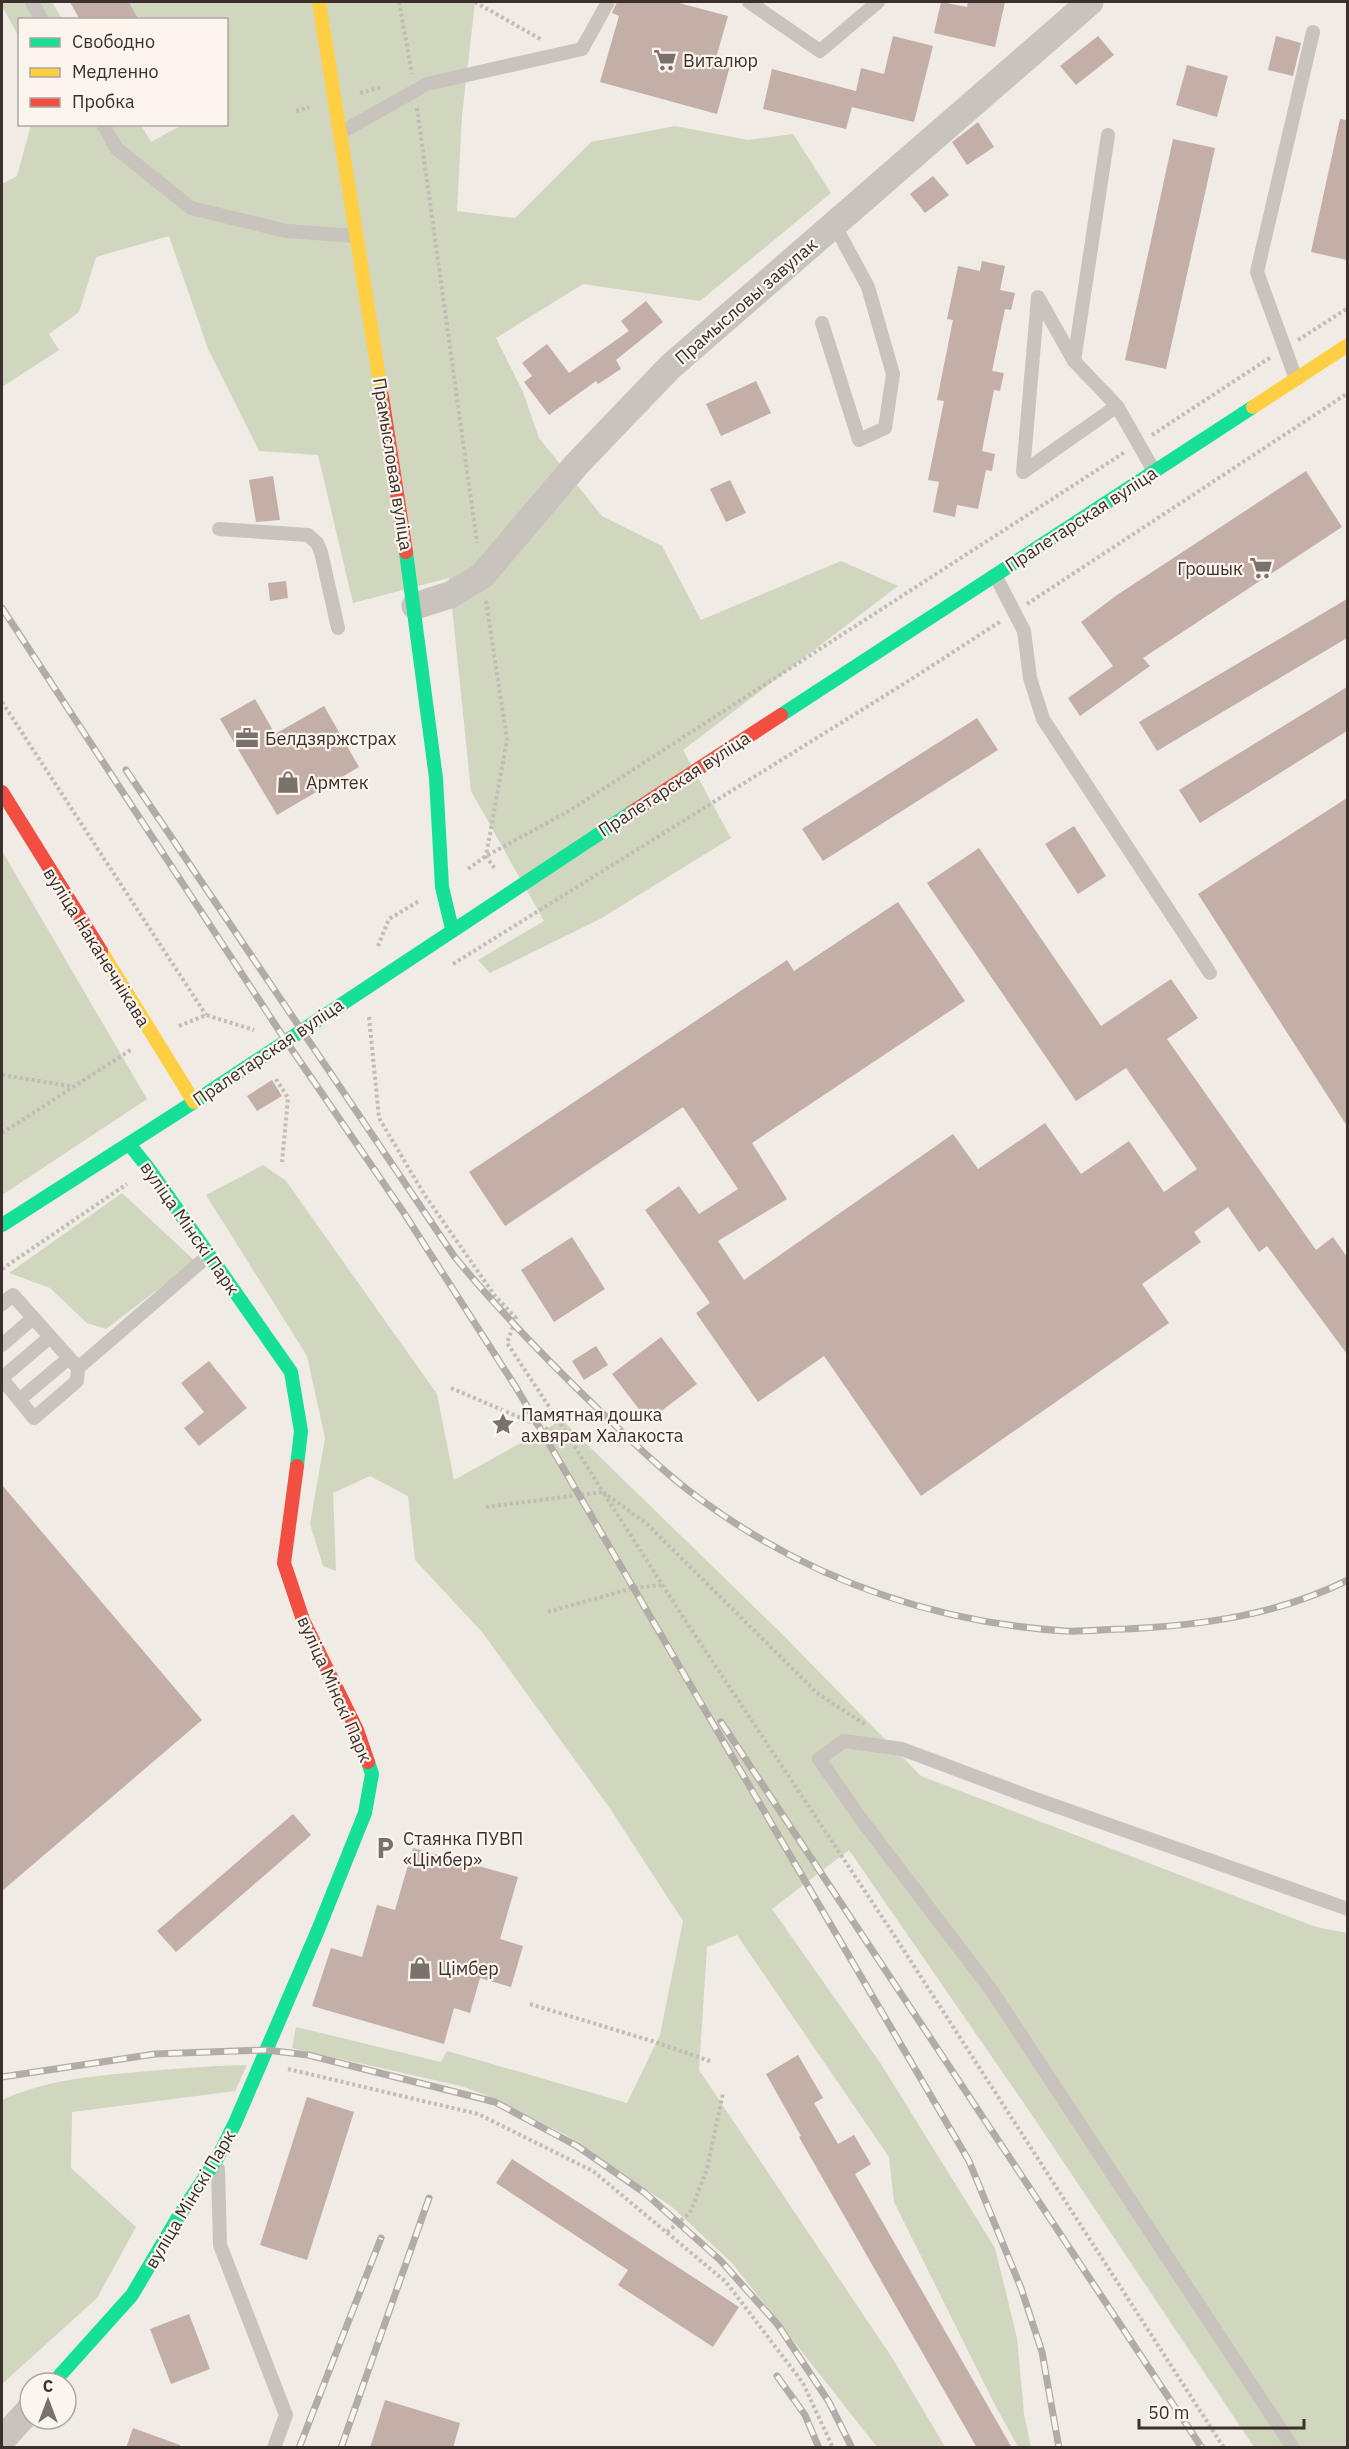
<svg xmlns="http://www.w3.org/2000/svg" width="1349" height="2449" viewBox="0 0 1349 2449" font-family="'IBM Plex Sans',sans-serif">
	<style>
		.green { fill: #d1d6bf }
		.building { fill: #c3afa7 }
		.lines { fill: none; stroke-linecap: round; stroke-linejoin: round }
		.path { stroke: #c2bbb6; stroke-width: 4; stroke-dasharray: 3 3; stroke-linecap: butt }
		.lane { stroke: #c9c3be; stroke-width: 14 }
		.street { stroke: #c9c3be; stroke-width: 27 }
		.fast { stroke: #16e098; stroke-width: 14 }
		.slow { stroke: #ffcf43; stroke-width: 14 }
		.jam { stroke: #f24e42; stroke-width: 14 }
		.rail-casing { stroke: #b1aca8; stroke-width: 7 }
		.rail { stroke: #fbf5ee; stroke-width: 4.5; stroke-dasharray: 14; stroke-linecap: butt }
		.labels { text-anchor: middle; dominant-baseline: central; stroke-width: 4.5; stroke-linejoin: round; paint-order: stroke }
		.poi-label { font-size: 18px; fill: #3b302b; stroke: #fbf5ee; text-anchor: start }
		.street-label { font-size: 18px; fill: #3b302b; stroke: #fbf5ee }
	</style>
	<rect width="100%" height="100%" fill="#f0ebe5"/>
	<path class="green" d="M 2,2 L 52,2 L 62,19 L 20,20 L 19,37 L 2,6 Z
		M 129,2 L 475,2 L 462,116 L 457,211 L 515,218 L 591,142 L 675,126 L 748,140 L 793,134 L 831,193 L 700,301 L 583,284 L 496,338 L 523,392 L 539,438 L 602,516 L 662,546 L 701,620 L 841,561 L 898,586 L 683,750 L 731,838 L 600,919 L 490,973 L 478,960 L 544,921 L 471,791 L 449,578 L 353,603 L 318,455 L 259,451 L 208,349 L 169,236 L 96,257 L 79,312 L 49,334 L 59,350 L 2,387 L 2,184 L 17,176 L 31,125 L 141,125 L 151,142 L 182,125 L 226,124 L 226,20 L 139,19 Z
		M 2,851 L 147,1099 L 2,1195 Z
		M 263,1165 L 286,1181 L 437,1394 L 454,1480 L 562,1420 L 782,1634 L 921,1776 L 1316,1927 L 1347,1933 L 1347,2447 L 1254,2447 L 1032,2115 L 849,1850 L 772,1909 L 881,2064 L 995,2248 L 1017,2338 L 1024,2414 L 1031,2447 L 1018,2447 L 994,2403 L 894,2202 L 889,2157 L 737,1935 L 707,1947 L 699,2070 L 891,2356 L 945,2447 L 877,2447 L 732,2263 L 672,2207 L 566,2135 L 486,2095 L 461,2086 L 292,2048 L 296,2027 L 441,2062 L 447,2051 L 627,2103 L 660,2035 L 683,1921 L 609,1807 L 482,1632 L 415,1560 L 408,1496 L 370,1476 L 333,1493 L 336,1571 L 323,1566 L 310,1524 L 325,1438 L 307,1356 L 206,1195 Z
		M 122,1193 L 195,1261 L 106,1329 L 87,1323 L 50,1288 L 9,1273 Z
		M 247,2065 L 235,2091 L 72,2112 L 71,2168 L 136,2227 L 97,2298 L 2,2384 L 2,2100 C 42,2082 83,2077 127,2073 C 167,2069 206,2066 247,2065 Z"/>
	<path class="building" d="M 70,2 L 129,2 L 139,20 L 80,20 Z
		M 617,2 L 675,2 L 728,16 L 716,58 L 731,62 L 717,114 L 600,82 L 619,16 L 612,13 Z
		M 941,2 L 967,7 L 968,2 L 1005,2 L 995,47 L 934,33 Z
		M 893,36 L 933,46 L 914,122 L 852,107 L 846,129 L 763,109 L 772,69 L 856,91 L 861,68 L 884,74 Z
		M 1098,36 L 1114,55 L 1076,85 L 1060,66 Z
		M 1276,36 L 1301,43 L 1293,76 L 1268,70 Z
		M 1187,65 L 1228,76 L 1217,117 L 1176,105 Z
		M 1340,119 L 1347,120 L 1347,260 L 1311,252 Z
		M 978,122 L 994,147 L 967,165 L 952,142 Z
		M 1173,139 L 1215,148 L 1166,369 L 1125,360 Z
		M 933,176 L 949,195 L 925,213 L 910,194 Z
		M 982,261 L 1005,266 L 1000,290 L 1015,293 L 1011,310 L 1005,309 L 992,371 L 1004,373 L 1000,391 L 994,390 L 982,451 L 995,454 L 992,471 L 986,470 L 978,509 L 957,505 L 955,517 L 933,512 L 939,482 L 928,480 L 944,401 L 937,400 L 953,320 L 947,319 L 958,266 L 980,271 Z
		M 646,301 L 663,322 L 616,360 L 621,369 L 598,384 L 596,381 L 549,415 L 524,382 L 532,376 L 522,363 L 547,344 L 569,373 L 629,331 L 621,321 Z
		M 756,381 L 771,413 L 721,436 L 706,404 Z
		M 1306,471 L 1342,527 L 1143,658 L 1150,666 L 1080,716 L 1068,698 L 1113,666 L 1081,622 L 1117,595 Z
		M 273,476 L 280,520 L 256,522 L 249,480 Z
		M 730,480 L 746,513 L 726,522 L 710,489 Z
		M 286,581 L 288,598 L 270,601 L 268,583 Z
		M 1347,599 L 1347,638 L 1157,751 L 1139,722 Z
		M 1347,687 L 1347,731 L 1200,823 L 1179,790 Z
		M 255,699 L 275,734 L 324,706 L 359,767 L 277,815 L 220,719 Z
		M 977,718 L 998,750 L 823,861 L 802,829 Z
		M 1347,798 L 1347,1126 L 1198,894 Z
		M 1074,826 L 1106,876 L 1078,894 L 1045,844 Z
		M 979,848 L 1101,1026 L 1171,979 L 1198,1018 L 1167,1039 L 1316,1250 L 1333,1237 L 1347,1257 L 1347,1354 L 1267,1246 L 1259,1252 L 1228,1207 L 1194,1232 L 1201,1242 L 1142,1284 L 1169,1323 L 921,1496 L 824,1356 L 758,1402 L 696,1313 L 710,1303 L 645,1210 L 679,1186 L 699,1214 L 738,1189 L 683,1107 L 505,1226 L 469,1172 L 787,960 L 794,971 L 898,902 L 965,1001 L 752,1143 L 787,1199 L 718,1241 L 744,1280 L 953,1134 L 978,1169 L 1045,1123 L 1081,1174 L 1129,1141 L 1164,1192 L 1197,1169 L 1126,1068 L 1076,1101 L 927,883 Z
		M 272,1080 L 282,1096 L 257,1111 L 247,1096 Z
		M 572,1237 L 605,1289 L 554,1322 L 521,1270 Z
		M 661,1337 L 697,1384 L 648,1421 L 612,1374 Z
		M 596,1346 L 608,1365 L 584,1380 L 572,1361 Z
		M 209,1361 L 247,1408 L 199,1446 L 184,1428 L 204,1412 L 181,1383 Z
		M 2,1485 L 202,1720 L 2,1891 Z
		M 293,1814 L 311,1835 L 176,1952 L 157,1931 Z
		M 413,1848 L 518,1877 L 500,1939 L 523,1946 L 511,1987 L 480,1978 L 470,2013 L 454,2008 L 444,2044 L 312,2006 L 331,1948 L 362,1957 L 377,1905 L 395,1910 Z
		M 798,2055 L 823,2098 L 814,2103 L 838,2144 L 854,2135 L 871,2164 L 855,2174 L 1012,2448 L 977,2448 L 799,2137 L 801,2136 L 766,2074 Z
		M 307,2097 L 354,2112 L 307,2260 L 260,2245 Z
		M 512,2159 L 739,2307 L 713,2347 L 618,2285 L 628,2270 L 496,2183 Z
		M 189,2314 L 210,2369 L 171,2384 L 150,2329 Z
		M 385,2400 L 460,2423 L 453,2448 L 370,2448 Z
		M 133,2428 L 180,2445 L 180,2448 L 126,2448 Z"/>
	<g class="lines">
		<path class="path" d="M 399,2 L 412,74
			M 475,2 L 542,40
			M 360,93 L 382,87
			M 417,108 L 477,543
			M 296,111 L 309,107
			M 1298,340 L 1348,308
			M 1152,435 L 1271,357
			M 486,601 L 507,740 L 486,856 L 495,869
			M 1027,604 L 1348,393
			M 2,702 L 206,1015
			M 468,869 L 486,856 L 569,811 L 1125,452
			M 378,946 L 389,919 L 419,901
			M 453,964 L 910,680 L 1001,621
			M 369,1017 L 379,1118 L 424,1194 L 495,1296 L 516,1318 L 507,1343 L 570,1438
			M 179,1026 L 206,1015 L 254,1030
			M 2,1075 L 70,1086
			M 276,1079 L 288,1098 L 282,1162
			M 2,1133 L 132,1049
			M 2,1269 L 127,1184
			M 451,1388 L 570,1439 L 603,1492 L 647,1524 L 817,1693 L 866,1725
			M 486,1507 L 603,1492 L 683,1617 L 894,1935 L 1224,2448
			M 548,1612 L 633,1588 L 663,1585
			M 530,2004 L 652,2041 L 710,2061
			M 288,2069 L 478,2114 L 593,2171 L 726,2282 L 803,2383 L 833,2448
			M 667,2232 L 690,2213 L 707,2169 L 723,2093"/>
		<path class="lane" d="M 32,2 L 42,20
			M 749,2 L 820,51 L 878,2
			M 103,124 L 116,148 L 191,208 L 286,231 L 356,236
			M 340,133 L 427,84 L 582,49 L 608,2
			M 1108,135 L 1074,361 L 1117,406 L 1154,471
			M 822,323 L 859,440 L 885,428 L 893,374 L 868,287 L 834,224
			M 1074,361 L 1038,297 L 1023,472 L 1117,406
			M 1296,379 L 1257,272 L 1313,32
			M 219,529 L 308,535 L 317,543 L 321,552 L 338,628
			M 995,575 L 1024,631 L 1030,678 L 1043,719 L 1210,973
			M 2,1304 L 13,1295 L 78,1368 L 209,1255
			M 2,1345 L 33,1318
			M 2,1378 L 50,1337
			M 2,1379 L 34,1418 L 77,1381 L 78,1368
			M 19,1400 L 69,1358
			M 218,2169 L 220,2245 L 286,2415 L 274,2448
			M 1293,2448 L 992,1991 L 861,1819 L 819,1759 L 844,1741 L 902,1749 L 1030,1797 L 1348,1909"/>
		<path class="street" d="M 415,606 L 450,595 L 482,576 L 576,465 L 670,367 L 1090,2
			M 2,2440 L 30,2409"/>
		<path class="fast" d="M 406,552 L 436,778 L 442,887 L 452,929
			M 781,715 L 1253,407
			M 129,1144 L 149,1169 L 291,1372 L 301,1431 L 297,1466
			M 2,1225 L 194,1102 L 632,812
			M 53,2383 L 132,2295 L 177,2219 L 218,2157 L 235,2123 L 318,1930 L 365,1813 L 372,1774 L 368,1762"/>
		<path class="slow" d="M 319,2 L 382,396
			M 1253,407 L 1348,345
			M 101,951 L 194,1102"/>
		<path class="jam" d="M 382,396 L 406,552
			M 2,792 L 101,951
			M 632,812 L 781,715
			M 297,1466 L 284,1563 L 303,1620 L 357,1730 L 368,1762"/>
		<g class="rail-casing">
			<path id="rail" d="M 2,608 L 286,1041 L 404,1213 L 517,1389 L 969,2161 L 1021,2288 L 1042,2352 L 1059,2448
				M 126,770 L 454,1256 C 499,1311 548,1361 599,1410 C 632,1441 664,1473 700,1499 C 809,1579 931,1622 1065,1631 C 1085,1632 1107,1629 1127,1629 C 1203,1625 1278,1615 1348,1580
				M 721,1722 L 1202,2448
				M 2,2077 L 155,2054 L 266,2050 L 308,2055 L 495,2102 L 577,2146 L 645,2193 L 720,2260 L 778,2325 L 829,2402 L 852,2448
				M 777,2376 L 805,2415 L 819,2448
				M 299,2448 L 381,2238
				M 341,2448 L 429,2198"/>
		</g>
		<use href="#rail" class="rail"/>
	</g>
	<defs>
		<g id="supermarket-bare" transform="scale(1.8)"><path d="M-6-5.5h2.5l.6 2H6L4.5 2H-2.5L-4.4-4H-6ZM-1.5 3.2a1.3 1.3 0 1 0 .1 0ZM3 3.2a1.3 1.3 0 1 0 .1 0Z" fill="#7a716c" stroke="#fbf5ee" stroke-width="2.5" paint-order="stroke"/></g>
		<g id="office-bare" transform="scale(1.8)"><path d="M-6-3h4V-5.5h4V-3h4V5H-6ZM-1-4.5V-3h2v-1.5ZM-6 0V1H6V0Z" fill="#7a716c" stroke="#fbf5ee" stroke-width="2.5" paint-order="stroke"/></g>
		<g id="shop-bare" transform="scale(1.8)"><path d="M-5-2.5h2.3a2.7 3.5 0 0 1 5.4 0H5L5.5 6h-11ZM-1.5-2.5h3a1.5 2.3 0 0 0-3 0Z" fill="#7a716c" stroke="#fbf5ee" stroke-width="2.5" paint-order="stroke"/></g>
		<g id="sight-bare" transform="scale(1.8)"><path d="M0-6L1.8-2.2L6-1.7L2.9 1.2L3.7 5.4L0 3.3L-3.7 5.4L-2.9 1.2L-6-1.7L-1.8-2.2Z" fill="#7a716c" stroke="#fbf5ee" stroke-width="2.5" paint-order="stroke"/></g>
		<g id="parking-bare" transform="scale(1.8)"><path d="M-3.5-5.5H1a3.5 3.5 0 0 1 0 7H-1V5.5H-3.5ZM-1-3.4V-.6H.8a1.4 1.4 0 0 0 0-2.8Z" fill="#7a716c" stroke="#fbf5ee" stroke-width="2.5" paint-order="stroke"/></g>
	</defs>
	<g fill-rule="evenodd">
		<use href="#supermarket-bare" x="665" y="60"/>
		<use href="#supermarket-bare" x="1261" y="568"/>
		<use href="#office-bare" x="247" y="738"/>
		<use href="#shop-bare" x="288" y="782"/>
		<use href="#sight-bare" x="503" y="1424"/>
		<use href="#parking-bare" x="385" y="1848"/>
		<use href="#shop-bare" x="420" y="1968"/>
	</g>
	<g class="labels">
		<g class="poi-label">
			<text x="683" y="60">Виталюр</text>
			<text x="1243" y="568" text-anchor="end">Грошык</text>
			<text x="265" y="738">Белдзяржстрах</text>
			<text x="306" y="782">Армтек</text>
			<text x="521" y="1414">Памятная дошка<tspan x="521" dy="21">ахвярам Халакоста</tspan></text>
			<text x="403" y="1838">Стаянка ПУВП<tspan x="403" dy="21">«Цімбер»</tspan></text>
			<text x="438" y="1968">Цімбер</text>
		</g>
		<g class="street-label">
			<text transform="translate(746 301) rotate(-41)">Прамысловы завулак</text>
			<text transform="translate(393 464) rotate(81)">Прамысловая вуліца</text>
			<text transform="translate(1081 519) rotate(-33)">Пралетарская вуліца</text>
			<text transform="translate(674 784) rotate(-33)">Пралетарская вуліца</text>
			<text transform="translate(97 947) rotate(58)">вуліца Наканечнікава</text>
			<text transform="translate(268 1052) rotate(-34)">Пралетарская вуліца</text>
			<text transform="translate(190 1228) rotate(55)">вуліца Мінскі Парк</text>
			<text transform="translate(335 1689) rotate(66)">вуліца Мінскі Парк</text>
			<text transform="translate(190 2199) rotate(-59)">вуліца Мінскі Парк</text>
		</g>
	</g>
	<rect width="1349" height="2449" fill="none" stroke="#3b302b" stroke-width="6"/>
	<rect x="18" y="18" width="210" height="108" fill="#fbf5ee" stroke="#aea6a0" stroke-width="1.5"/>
	<rect x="30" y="38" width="30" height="9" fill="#16e098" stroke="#aea6a0" stroke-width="1.5"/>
	<text x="72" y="48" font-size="18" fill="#3b302b">Свободно</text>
	<rect x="30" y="68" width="30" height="9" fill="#ffcf43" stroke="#aea6a0" stroke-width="1.5"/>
	<text x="72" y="78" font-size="18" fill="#3b302b">Медленно</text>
	<rect x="30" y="98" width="30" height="9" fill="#f24e42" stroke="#aea6a0" stroke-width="1.5"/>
	<text x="72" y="108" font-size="18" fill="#3b302b">Пробка</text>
	<g transform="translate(48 2401)"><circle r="28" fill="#fbf5ee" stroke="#aea6a0" stroke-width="1.5"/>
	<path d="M0-4.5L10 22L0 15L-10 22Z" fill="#7a716c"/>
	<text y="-9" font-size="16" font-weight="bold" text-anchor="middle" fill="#3b302b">С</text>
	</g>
	<path d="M1139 2419v9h165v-9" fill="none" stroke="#3b302b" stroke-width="3"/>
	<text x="1148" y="2419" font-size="18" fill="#3b302b" stroke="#fbf5ee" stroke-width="4.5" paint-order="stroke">50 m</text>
</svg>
